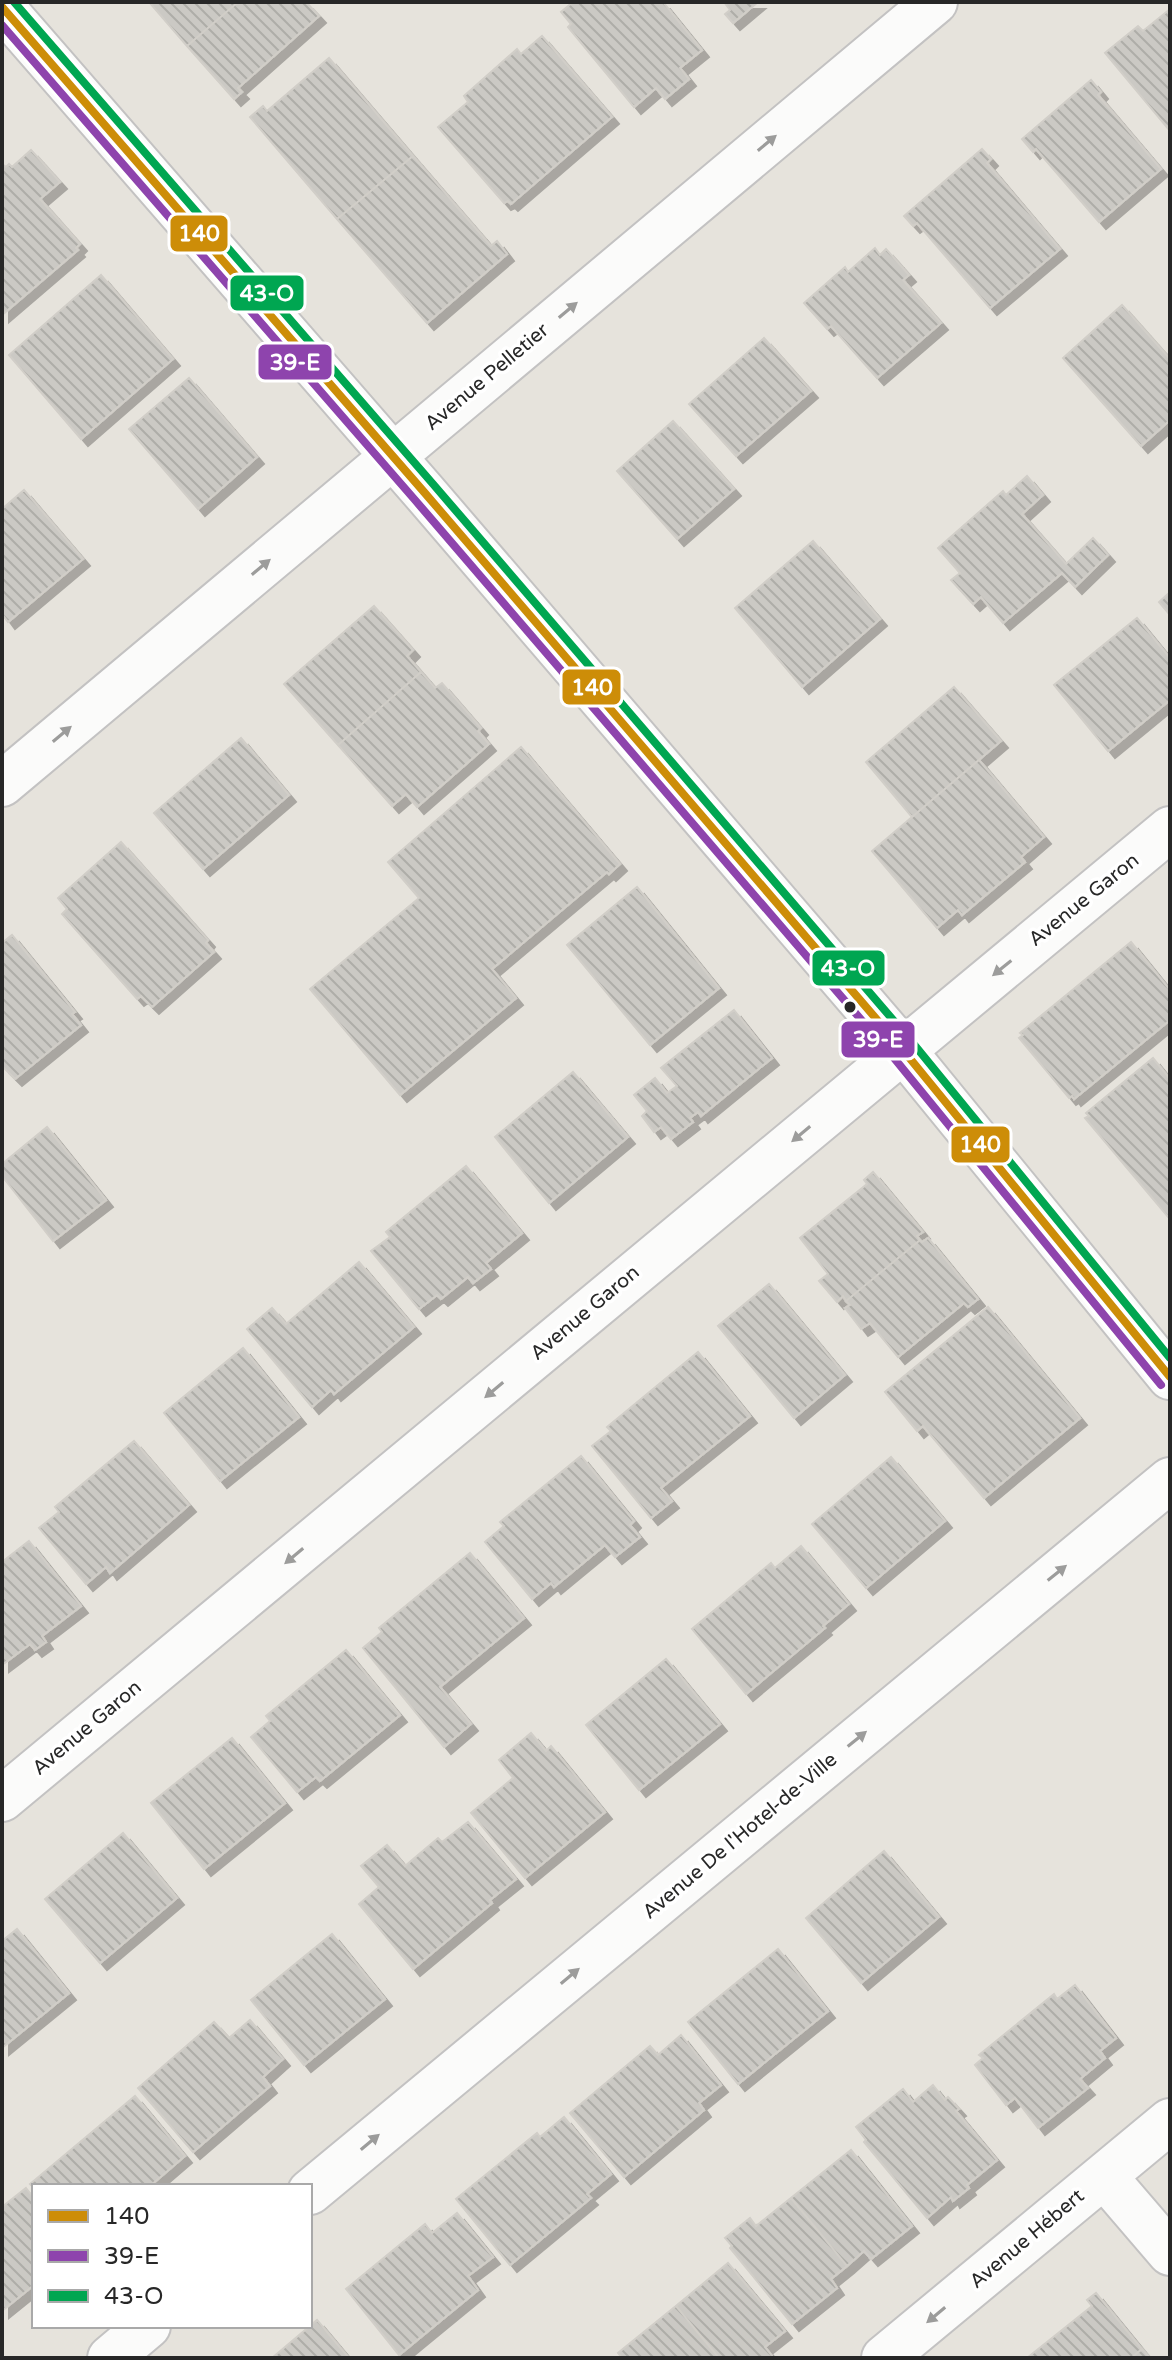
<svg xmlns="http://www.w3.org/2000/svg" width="1172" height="2360" viewBox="0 0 1172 2360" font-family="'Varela Round',sans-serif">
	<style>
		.building { fill: url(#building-back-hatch); stroke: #d1cec8; stroke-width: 2; filter: url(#shadow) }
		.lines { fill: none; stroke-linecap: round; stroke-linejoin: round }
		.street-casing { stroke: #c3c2c2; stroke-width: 48 }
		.street { stroke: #fbfbfa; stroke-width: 44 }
		.bus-1-casing { stroke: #fff; stroke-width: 14 }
		.bus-2-casing { stroke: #fff; stroke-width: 14 }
		.bus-3-casing { stroke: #fff; stroke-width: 14 }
		.bus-1 { stroke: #cd8d08; stroke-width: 8 }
		.bus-2 { stroke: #8e44ad; stroke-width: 8 }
		.bus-3 { stroke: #00a651; stroke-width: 8 }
		.oneway { fill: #9c9c9b }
		.bus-dot { fill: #272727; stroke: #fff; stroke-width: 3 }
		.labels { text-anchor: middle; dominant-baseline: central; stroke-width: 7; stroke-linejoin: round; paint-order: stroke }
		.street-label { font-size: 20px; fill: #272727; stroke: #fff }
		.line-badge { stroke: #fff; stroke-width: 3 }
		.badge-label { font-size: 22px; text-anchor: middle; font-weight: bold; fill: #fff }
	</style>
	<defs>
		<pattern id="building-back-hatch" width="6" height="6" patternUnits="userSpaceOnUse" patternTransform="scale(2)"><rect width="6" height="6" fill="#cbc9c4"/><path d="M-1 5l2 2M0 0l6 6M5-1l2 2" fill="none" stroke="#aeada8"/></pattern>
		<filter id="shadow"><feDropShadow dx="7" dy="7" stdDeviation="0" flood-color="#0004"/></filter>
	</defs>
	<rect width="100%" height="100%" fill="#e6e3dc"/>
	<path class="building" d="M 149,2 L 238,2 L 187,46 Z
		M 238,2 L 306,2 L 319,16 L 238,88 L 242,92 L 234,99 L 187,46 Z
		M 573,2 L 663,2 L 702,50 L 680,68 L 689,79 L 665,99 L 656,88 L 634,107 L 568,27 L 571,24 L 561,12 Z
		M 724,2 L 758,2 L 733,23 L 725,14 L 730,10 Z
		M 1170,9 L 1170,131 L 1105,53 L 1138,26 L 1143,31 Z
		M 542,36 L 612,117 L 511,204 L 508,201 L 504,203 L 438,127 L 468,102 L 464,96 L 517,49 L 521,54 Z
		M 329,58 L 413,156 L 337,219 L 250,117 L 263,106 L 267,111 Z
		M 1091,80 L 1101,92 L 1098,95 L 1161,169 L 1099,222 L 1036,149 L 1033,152 L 1022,139 Z
		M 982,149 L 991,159 L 987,163 L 1060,249 L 990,308 L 917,223 L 913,226 L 904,216 Z
		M 31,150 L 60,182 L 40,199 L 80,244 L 76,248 L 78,250 L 2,315 L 2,164 L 6,167 L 9,164 L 12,167 Z
		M 413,156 L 491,246 L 497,241 L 507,254 L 427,323 L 337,219 Z
		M 875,248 L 880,255 L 886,249 L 909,275 L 903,280 L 941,323 L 877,378 L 831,326 L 827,329 L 804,303 L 845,267 L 848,272 Z
		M 101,275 L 173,359 L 81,439 L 9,355 Z
		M 1122,305 L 1170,359 L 1170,420 L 1141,446 L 1063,358 Z
		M 764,338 L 811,391 L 736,456 L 689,404 Z
		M 189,378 L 257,457 L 198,509 L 129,429 Z
		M 673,421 L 734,489 L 677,539 L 617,471 Z
		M 1027,476 L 1043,495 L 1022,514 L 1066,564 L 1093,538 L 1108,555 L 1075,587 L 1062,573 L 1003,623 L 981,597 L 973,604 L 951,580 L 960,573 L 938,548 L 1003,491 L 1006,495 Z
		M 24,490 L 83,559 L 8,622 L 2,614 L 2,509 Z
		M 813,541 L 880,619 L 802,687 L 735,608 Z
		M 1170,592 L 1170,615 L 1159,602 Z
		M 374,606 L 413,650 L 407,656 L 421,672 L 338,745 L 284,684 Z
		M 1137,618 L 1170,658 L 1170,700 L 1108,751 L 1054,685 Z
		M 421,672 L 435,688 L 442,683 L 481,728 L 478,731 L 489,744 L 417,807 L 406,794 L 392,806 L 338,745 Z
		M 954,687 L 1001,741 L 912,817 L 866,762 Z
		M 241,738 L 289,795 L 203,869 L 154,813 Z
		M 521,747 L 620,864 L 609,874 L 607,872 L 492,969 L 516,998 L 400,1095 L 310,989 L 419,898 L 388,862 Z
		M 979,760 L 1044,837 L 1021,857 L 1025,862 L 962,915 L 958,910 L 937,928 L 872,851 Z
		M 121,842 L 208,940 L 206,943 L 214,952 L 152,1007 L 141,996 L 137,999 L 62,914 L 67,909 L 58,898 Z
		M 637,887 L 719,988 L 650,1045 L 567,945 Z
		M 12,935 L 75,1012 L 72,1014 L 81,1025 L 15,1079 L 2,1066 L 2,943 Z
		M 1131,942 L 1170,990 L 1170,1020 L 1074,1099 L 1072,1096 L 1069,1098 L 1019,1038 L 1023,1035 L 1020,1033 Z
		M 734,1010 L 772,1058 L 701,1116 L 698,1112 L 690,1118 L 693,1122 L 671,1139 L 661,1127 L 654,1132 L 642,1116 L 647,1111 L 634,1095 L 655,1078 L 667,1093 L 677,1086 L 661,1068 Z
		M 1153,1058 L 1170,1079 L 1169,1218 L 1085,1118 L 1089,1116 L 1086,1113 Z
		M 573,1072 L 628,1137 L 549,1203 L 495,1137 Z
		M 47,1127 L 106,1200 L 53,1241 L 2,1176 L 2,1164 Z
		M 466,1166 L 522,1233 L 486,1263 L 491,1269 L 473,1283 L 468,1277 L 441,1299 L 437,1295 L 419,1309 L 371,1251 L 390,1237 L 386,1232 Z
		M 873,1172 L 923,1232 L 917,1236 L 920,1240 L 846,1301 L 843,1296 L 837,1302 L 819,1281 L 828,1274 L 800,1238 L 867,1184 L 864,1180 Z
		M 928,1238 L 978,1299 L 968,1307 L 964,1303 L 898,1357 L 870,1323 L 861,1329 L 845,1308 L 850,1305 L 846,1301 L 920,1240 L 922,1242 Z
		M 359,1262 L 414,1327 L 334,1394 L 331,1390 L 312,1407 L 247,1329 L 272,1308 L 286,1324 Z
		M 769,1284 L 845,1375 L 794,1418 L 718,1326 Z
		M 988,1307 L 1080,1418 L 984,1498 L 923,1426 L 917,1431 L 885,1392 Z
		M 243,1348 L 299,1417 L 220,1481 L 164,1413 Z
		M 698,1352 L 750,1416 L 661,1488 L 672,1501 L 651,1518 L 592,1446 L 611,1431 L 607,1427 Z
		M 134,1441 L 189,1505 L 110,1573 L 106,1567 L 86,1584 L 39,1528 L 59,1512 L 55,1507 Z
		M 581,1456 L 634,1521 L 630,1525 L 640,1537 L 615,1557 L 605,1545 L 554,1587 L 551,1583 L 532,1599 L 485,1542 L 504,1526 L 500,1522 Z
		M 891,1457 L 945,1521 L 866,1588 L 812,1524 Z
		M 29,1541 L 81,1606 L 42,1636 L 46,1642 L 35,1650 L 30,1644 L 2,1665 L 2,1562 Z
		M 801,1546 L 849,1604 L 823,1626 L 825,1628 L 746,1694 L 692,1629 L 771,1563 L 775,1568 Z
		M 470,1553 L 524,1618 L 440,1687 L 471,1724 L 444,1747 L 363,1648 L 382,1632 L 379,1628 Z
		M 346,1650 L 400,1715 L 320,1781 L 316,1777 L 297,1792 L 251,1737 L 270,1721 L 266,1716 Z
		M 666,1659 L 720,1724 L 639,1790 L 586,1725 Z
		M 531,1733 L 546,1751 L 551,1746 L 605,1812 L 525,1878 L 471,1813 L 513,1778 L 499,1760 Z
		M 232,1738 L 285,1803 L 204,1869 L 151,1803 Z
		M 468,1822 L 516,1879 L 490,1900 L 492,1903 L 413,1969 L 359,1904 L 379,1887 L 361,1866 L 387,1845 L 405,1866 L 438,1838 L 442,1842 Z
		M 123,1833 L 177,1898 L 100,1963 L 45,1899 Z
		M 884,1851 L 939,1917 L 861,1983 L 806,1918 Z
		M 17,1929 L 69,1993 L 2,2048 L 2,1941 Z
		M 332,1934 L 385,1999 L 304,2065 L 251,2000 Z
		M 778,1949 L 828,2011 L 738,2084 L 688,2022 Z
		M 1075,1985 L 1116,2038 L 1100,2051 L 1105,2058 L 1080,2079 L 1088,2088 L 1038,2128 L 1015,2098 L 1006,2105 L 975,2065 L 983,2058 L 979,2055 L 1054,1994 L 1057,1999 Z
		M 250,2020 L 283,2059 L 263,2077 L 270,2086 L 193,2152 L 138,2088 L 214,2022 L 229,2038 Z
		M 681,2035 L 721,2085 L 699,2103 L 704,2110 L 624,2177 L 570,2113 L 650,2046 L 658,2055 Z
		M 933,2085 L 945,2100 L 948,2097 L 959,2109 L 956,2111 L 997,2160 L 967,2185 L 969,2188 L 953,2201 L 951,2197 L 927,2218 L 864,2142 L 866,2140 L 856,2127 L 903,2089 L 913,2102 Z
		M 135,2096 L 185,2156 L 150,2186 L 34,2186 L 34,2188 L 30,2184 Z
		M 564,2117 L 611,2174 L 587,2194 L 591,2198 L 510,2265 L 456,2199 L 537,2133 L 540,2137 Z
		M 851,2150 L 912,2226 L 871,2259 L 864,2251 L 847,2266 L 791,2198 Z
		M 26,2188 L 34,2198 L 34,2285 L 2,2311 L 2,2207 Z
		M 791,2198 L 847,2266 L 831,2279 L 837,2288 L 792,2324 L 730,2248 L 732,2246 L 725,2238 L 750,2218 L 756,2226 Z
		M 457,2213 L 493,2257 L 468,2276 L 478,2290 L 399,2355 L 346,2289 L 425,2224 L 432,2233 Z
		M 728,2263 L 785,2331 L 765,2347 L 772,2356 L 769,2358 L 719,2358 L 676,2306 Z
		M 1096,2293 L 1142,2349 L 1131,2358 L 1027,2358 L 1092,2306 L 1087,2300 Z
		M 676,2306 L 719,2358 L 622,2358 L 618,2353 Z
		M 317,2320 L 349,2358 L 272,2358 Z
		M 1142,2349 L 1150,2358 L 1131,2358 Z"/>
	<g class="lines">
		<g class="street-casing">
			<path id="street" d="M 2,7 L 424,492 L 903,1050 L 1170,1377
				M 2,784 L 935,2
				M 2,1799 L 1170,829
				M 1104,2176 L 1170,2253
				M 310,2192 L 1170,1480
				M 110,2358 L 148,2326
				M 884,2358 L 1170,2121"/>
		</g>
		<use href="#street" class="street"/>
		<g class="bus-1-casing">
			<path id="bus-1" d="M 2,7 L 424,492 L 903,1050 L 1170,1377"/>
		</g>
		<g class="bus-2-casing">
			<path id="bus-2" d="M 2,25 L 415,500 L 894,1058 L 1161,1385"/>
		</g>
		<g class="bus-3-casing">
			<path id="bus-3" d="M 14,2 L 433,484 L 912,1042 L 1170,1358"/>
		</g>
		<use href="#bus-1" class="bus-1"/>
		<use href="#bus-2" class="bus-2"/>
		<use href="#bus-3" class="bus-3"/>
	</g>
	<defs><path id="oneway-solid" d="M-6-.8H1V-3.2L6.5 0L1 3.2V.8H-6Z" transform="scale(2)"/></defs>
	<g class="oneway">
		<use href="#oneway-solid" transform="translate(767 143) rotate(-40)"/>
		<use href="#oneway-solid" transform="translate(568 310) rotate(-40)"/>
		<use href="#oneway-solid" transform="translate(261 567) rotate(-40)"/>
		<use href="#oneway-solid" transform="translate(62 734) rotate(-40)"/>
		<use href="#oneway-solid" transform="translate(1002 968) rotate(141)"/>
		<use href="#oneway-solid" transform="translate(801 1134) rotate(140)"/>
		<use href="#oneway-solid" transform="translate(494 1390) rotate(140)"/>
		<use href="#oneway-solid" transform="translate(294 1556) rotate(140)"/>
		<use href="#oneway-solid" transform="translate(1057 1573) rotate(-39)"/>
		<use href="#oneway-solid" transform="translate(857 1739) rotate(-39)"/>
		<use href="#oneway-solid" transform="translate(570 1976) rotate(-40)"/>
		<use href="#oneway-solid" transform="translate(370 2142) rotate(-40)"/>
		<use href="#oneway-solid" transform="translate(936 2315) rotate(140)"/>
	</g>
	<circle class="bus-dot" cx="850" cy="1007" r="7"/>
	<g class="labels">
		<g class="street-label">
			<text transform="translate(487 377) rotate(-40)">Avenue Pelletier</text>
			<text transform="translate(1084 900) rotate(-39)">Avenue Garon</text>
			<text transform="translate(585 1313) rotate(-40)">Avenue Garon</text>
			<text transform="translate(87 1728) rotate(-40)">Avenue Garon</text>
			<text transform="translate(740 1836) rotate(-40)">Avenue De l'Hotel-de-Ville</text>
			<text transform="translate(1027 2239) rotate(-40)">Avenue Hébert</text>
		</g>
	</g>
	<g class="line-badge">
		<rect x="169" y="214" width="60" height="39" rx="8" fill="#cd8d08"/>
		<rect x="229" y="274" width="76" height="38" rx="8" fill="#00a651"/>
		<rect x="257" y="343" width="76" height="38" rx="8" fill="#8e44ad"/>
		<rect x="561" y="668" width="61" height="38" rx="8" fill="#cd8d08"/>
		<rect x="811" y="949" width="75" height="38" rx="8" fill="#00a651"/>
		<rect x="840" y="1020" width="76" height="39" rx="8" fill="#8e44ad"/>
		<rect x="950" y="1125" width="61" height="39" rx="8" fill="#cd8d08"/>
	</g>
	<g class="badge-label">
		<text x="199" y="241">140</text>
		<text x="267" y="301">43-O</text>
		<text x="295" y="370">39-E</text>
		<text x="592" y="695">140</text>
		<text x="848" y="976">43-O</text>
		<text x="878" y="1047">39-E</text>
		<text x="980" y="1152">140</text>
	</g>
	<rect width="1172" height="2360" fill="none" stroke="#272727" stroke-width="8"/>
	<rect x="32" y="2184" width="280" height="144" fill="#ffffff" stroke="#a9a9a9" stroke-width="2"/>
	<rect x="48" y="2210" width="40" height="12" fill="#cd8d08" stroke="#a9a9a9" stroke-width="2"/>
	<text x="104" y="2224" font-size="24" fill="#272727">140</text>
	<rect x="48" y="2250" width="40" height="12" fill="#8e44ad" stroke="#a9a9a9" stroke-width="2"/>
	<text x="104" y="2264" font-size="24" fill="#272727">39-E</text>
	<rect x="48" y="2290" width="40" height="12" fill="#00a651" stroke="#a9a9a9" stroke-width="2"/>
	<text x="104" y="2304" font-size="24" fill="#272727">43-O</text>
</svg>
